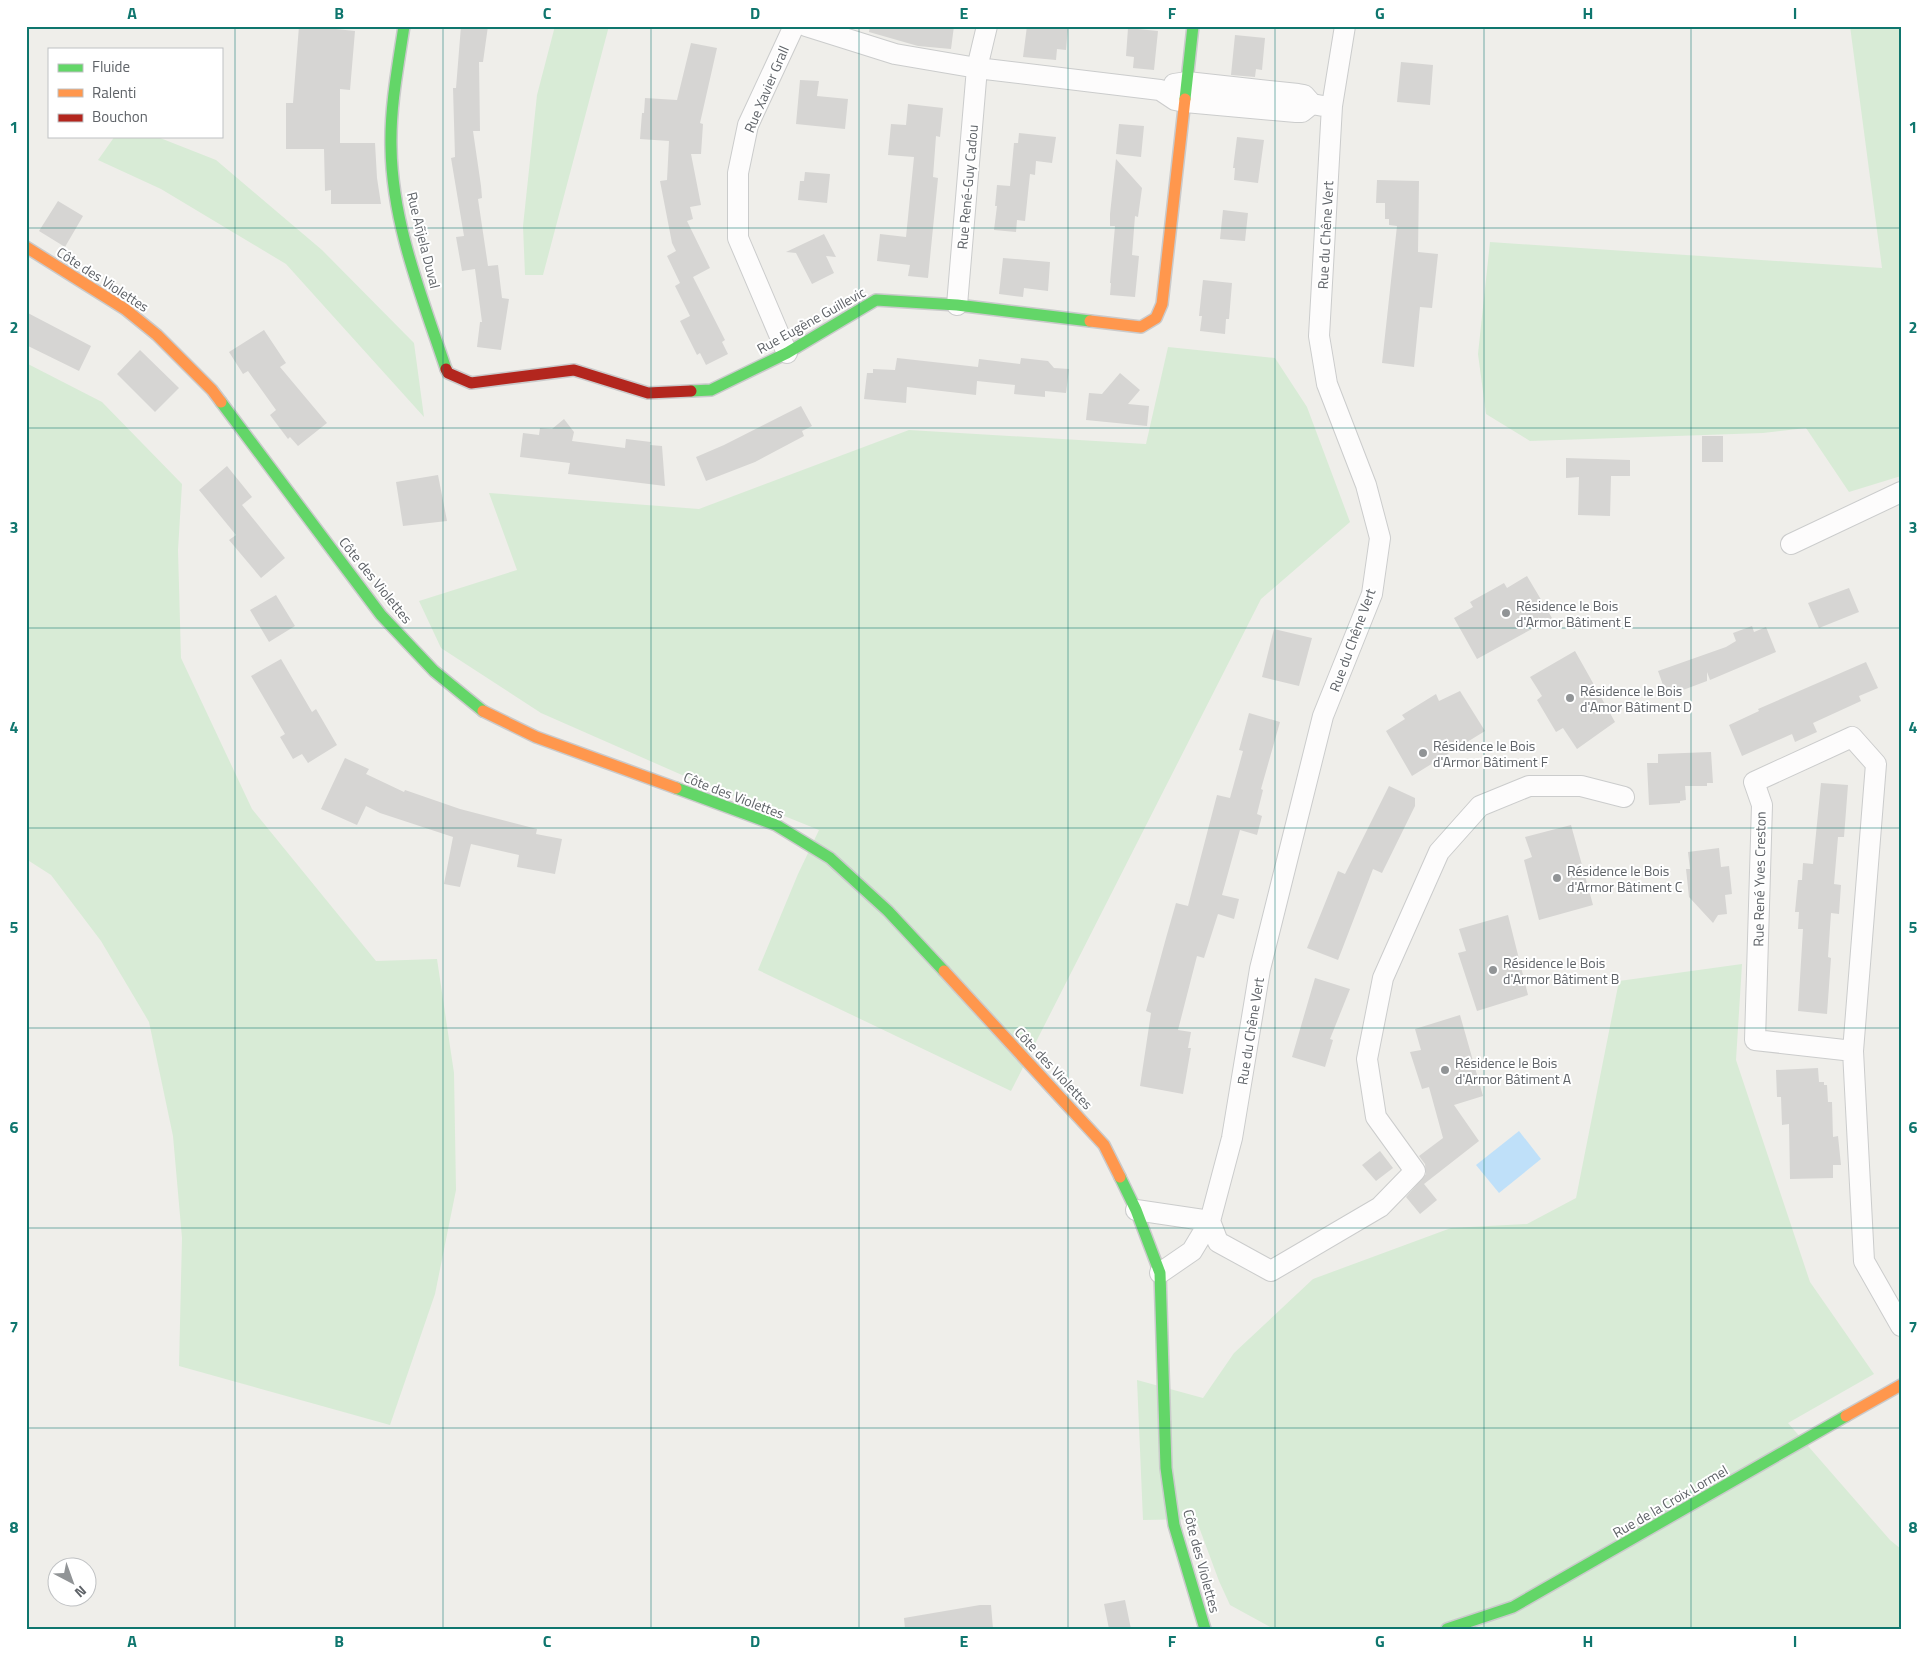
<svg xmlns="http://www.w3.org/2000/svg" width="1927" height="1655" viewBox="0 0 1927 1655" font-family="'Titillium Web',sans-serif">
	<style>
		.green { fill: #d8ebd6 }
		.water { fill: #bfe0f9 }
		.building { fill: #d6d5d3 }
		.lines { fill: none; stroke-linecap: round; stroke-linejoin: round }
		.street-casing { stroke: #cbcccc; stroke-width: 22 }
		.fast-casing { stroke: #cacacb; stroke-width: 14 }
		.slow-casing { stroke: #cacacb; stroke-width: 14 }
		.jam-casing { stroke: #cacacb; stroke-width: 14 }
		.street { stroke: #fdfcfc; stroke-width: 20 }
		.fast { stroke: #63d668; stroke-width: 11 }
		.slow { stroke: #ff974d; stroke-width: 11 }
		.jam { stroke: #b3261e; stroke-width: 11 }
		.grid { fill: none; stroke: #0f766e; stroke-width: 1; stroke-opacity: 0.55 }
		.poi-dot { fill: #919496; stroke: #fff; stroke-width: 2 }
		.labels { text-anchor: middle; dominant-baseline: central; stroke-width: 4; stroke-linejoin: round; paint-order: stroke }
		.street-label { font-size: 14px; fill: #5f6368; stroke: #fff }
		.poi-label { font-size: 14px; fill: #5f6368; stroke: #fff; text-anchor: start }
		.neatline { fill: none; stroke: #0f766e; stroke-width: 2 }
		.grid-label { font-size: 16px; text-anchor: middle; font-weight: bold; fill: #0f766e }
	</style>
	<rect width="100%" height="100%" fill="#efeeea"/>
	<path class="green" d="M 555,26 L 609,26 L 543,275 L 525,275 L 523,226 L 537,95 Z
		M 1850,26 L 1901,26 L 1901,476 L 1849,492 L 1806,428 L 1763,433 L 1530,441 L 1486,414 L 1478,354 L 1490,242 L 1882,268 Z
		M 115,136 L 155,136 L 216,160 L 322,250 L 414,343 L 424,417 L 286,264 L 161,189 L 98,160 Z
		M 1168,347 L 1275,358 L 1307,407 L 1350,522 L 1261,599 L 1011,1091 L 758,970 L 798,874 L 819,830 L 682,775 L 541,713 L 441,648 L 419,601 L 517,570 L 489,493 L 699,509 L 909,430 L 1146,444 Z
		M 26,363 L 102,402 L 182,484 L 178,550 L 181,658 L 252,809 L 376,961 L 437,959 L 454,1073 L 456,1190 L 435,1294 L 390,1425 L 179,1366 L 182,1238 L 173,1136 L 149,1022 L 101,941 L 51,875 L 26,859 Z
		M 1742,964 L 1736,1060 L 1810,1282 L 1874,1374 L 1788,1423 L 1890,1540 L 1901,1549 L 1901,1629 L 1274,1629 L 1230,1605 L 1219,1581 L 1196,1519 L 1143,1520 L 1137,1380 L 1203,1398 L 1234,1353 L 1313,1279 L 1451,1228 L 1527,1224 L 1576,1198 L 1619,981 Z"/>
	<path class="water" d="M 1519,1131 L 1541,1159 L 1499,1193 L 1476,1165 Z"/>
	<path class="building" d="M 299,26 L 336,26 L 336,29 L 355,31 L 350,90 L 340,89 L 340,143 L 375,143 L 377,178 L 381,204 L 331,204 L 331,190 L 325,191 L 324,149 L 286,149 L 286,103 L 293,103 Z
		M 461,26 L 488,26 L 483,62 L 479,62 L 480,131 L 473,131 L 481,186 L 482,198 L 478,199 L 488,266 L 498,265 L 502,298 L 509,299 L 501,350 L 477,347 L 480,322 L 482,322 L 475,269 L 462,271 L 456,237 L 464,236 L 451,158 L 455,157 L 453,88 L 456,88 Z
		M 870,26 L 954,26 L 951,49 L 918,46 L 869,32 Z
		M 1027,26 L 1068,26 L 1066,50 L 1057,49 L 1056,60 L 1023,57 Z
		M 1128,28 L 1158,31 L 1154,70 L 1133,68 L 1134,57 L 1126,56 Z
		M 1235,35 L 1265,38 L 1262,70 L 1256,69 L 1255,77 L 1231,75 Z
		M 691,43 L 717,48 L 700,123 L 703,124 L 701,154 L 691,154 L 701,205 L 690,207 L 693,219 L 687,221 L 710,268 L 693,277 L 725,340 L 722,342 L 728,354 L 706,365 L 700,353 L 697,355 L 680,321 L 690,316 L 675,286 L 680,283 L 667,256 L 676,251 L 672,243 L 660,181 L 667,180 L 669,141 L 640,139 L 642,113 L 644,113 L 645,98 L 677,100 Z
		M 1401,62 L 1433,65 L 1430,105 L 1397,102 Z
		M 800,80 L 819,81 L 817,96 L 848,99 L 845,129 L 796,124 Z
		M 908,104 L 943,108 L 940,137 L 936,136 L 933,177 L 938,178 L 928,278 L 908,276 L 910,265 L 877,261 L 880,234 L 906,237 L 914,157 L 888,155 L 891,124 L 906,125 Z
		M 1119,124 L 1144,126 L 1141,157 L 1116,154 Z
		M 1019,133 L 1056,137 L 1052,163 L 1036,161 L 1035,175 L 1030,174 L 1025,221 L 1017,220 L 1016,232 L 994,230 L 997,206 L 995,206 L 997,185 L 1010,186 L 1014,143 L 1018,143 Z
		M 1237,137 L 1264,140 L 1258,183 L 1234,180 L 1235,168 L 1233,168 Z
		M 1116,159 L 1142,188 L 1138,217 L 1135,216 L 1132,255 L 1139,256 L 1135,297 L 1110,295 L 1111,283 L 1110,283 L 1115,226 L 1110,226 L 1110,214 Z
		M 805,172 L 830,174 L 827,203 L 798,200 L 800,181 L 804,181 Z
		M 1377,180 L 1419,181 L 1418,252 L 1438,254 L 1432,308 L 1420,307 L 1414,367 L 1382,363 L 1397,226 L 1389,225 L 1389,219 L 1385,219 L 1385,203 L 1376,203 Z
		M 58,201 L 83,216 L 65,247 L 39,231 Z
		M 1223,210 L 1248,213 L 1245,241 L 1220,239 Z
		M 824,234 L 836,257 L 826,256 L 834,273 L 812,284 L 796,253 L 786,252 Z
		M 1003,258 L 1050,262 L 1048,291 L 1024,288 L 1023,297 L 999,294 Z
		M 1203,280 L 1232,283 L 1229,319 L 1226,319 L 1225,334 L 1200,331 L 1202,316 L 1199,316 Z
		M 26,312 L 91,346 L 79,371 L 26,345 Z
		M 264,330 L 286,363 L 280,367 L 327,423 L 298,446 L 290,437 L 288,439 L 270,415 L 276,410 L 248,371 L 243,374 L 229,352 Z
		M 140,350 L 179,388 L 155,412 L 117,374 Z
		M 897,358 L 978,367 L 979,359 L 1020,364 L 1021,358 L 1048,361 L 1054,368 L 1069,369 L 1066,393 L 1045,391 L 1045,397 L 1014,394 L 1015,385 L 977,381 L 976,395 L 907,387 L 906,403 L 864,399 L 867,373 L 873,373 L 873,369 L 895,370 Z
		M 1120,373 L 1140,390 L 1128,404 L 1149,406 L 1147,426 L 1086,420 L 1089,393 L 1102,394 Z
		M 801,406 L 812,426 L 802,431 L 804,436 L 755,462 L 706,481 L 696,457 L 724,445 Z
		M 564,419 L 574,432 L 572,441 L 625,448 L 626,439 L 651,442 L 650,445 L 662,446 L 665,486 L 568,474 L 570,463 L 520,457 L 523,433 L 539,435 L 540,428 L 552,429 Z
		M 1702,436 L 1723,436 L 1723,462 L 1702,462 Z
		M 1566,458 L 1630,460 L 1630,476 L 1611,476 L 1610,516 L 1578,515 L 1579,477 L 1566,478 Z
		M 227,466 L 252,497 L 242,505 L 285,558 L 261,578 L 229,540 L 236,535 L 199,490 Z
		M 438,475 L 447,521 L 403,526 L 396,482 Z
		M 1527,576 L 1552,618 L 1477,659 L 1454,618 L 1473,607 L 1470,602 L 1504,583 L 1507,588 Z
		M 1849,588 L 1859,612 L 1819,628 L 1808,603 Z
		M 276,595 L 295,626 L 269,642 L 250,610 Z
		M 1752,626 L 1754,632 L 1766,627 L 1776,652 L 1710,680 L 1707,672 L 1707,681 L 1667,696 L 1658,671 L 1726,647 L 1736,641 L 1733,633 Z
		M 1274,629 L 1312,638 L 1299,686 L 1262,677 Z
		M 1575,651 L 1615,722 L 1577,749 L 1563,728 L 1556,732 L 1537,700 L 1542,696 L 1530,677 Z
		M 281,659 L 312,712 L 316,709 L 337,745 L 308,763 L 302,754 L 293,759 L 280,737 L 285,734 L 251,676 Z
		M 1866,662 L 1878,688 L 1859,696 L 1861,701 L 1813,723 L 1817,732 L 1795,742 L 1792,734 L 1742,756 L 1729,725 L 1759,711 L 1758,709 Z
		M 1460,691 L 1485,731 L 1412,776 L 1386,731 L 1405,719 L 1402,715 L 1436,694 L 1439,701 Z
		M 1249,713 L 1280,722 L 1261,789 L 1263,790 L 1257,814 L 1262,816 L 1257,835 L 1240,830 L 1222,895 L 1239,899 L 1234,919 L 1218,914 L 1204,958 L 1197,956 L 1178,1030 L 1191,1032 L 1188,1048 L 1191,1048 L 1183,1094 L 1140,1086 L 1151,1013 L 1146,1011 L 1166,938 L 1176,903 L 1188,906 L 1217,795 L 1230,798 L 1243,751 L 1239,750 Z
		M 1711,752 L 1713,783 L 1707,783 L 1707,786 L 1685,786 L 1686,800 L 1680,801 L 1680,803 L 1649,805 L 1647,763 L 1658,763 L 1658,754 Z
		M 345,758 L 369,769 L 366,774 L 404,792 L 405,790 L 460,809 L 537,829 L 536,834 L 562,839 L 555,874 L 517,867 L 519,855 L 471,844 L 460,887 L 444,884 L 453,837 L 380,813 L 366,806 L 357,825 L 321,809 Z
		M 1821,783 L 1848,785 L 1844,837 L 1838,837 L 1834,884 L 1841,885 L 1839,914 L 1831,913 L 1828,957 L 1831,958 L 1827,1014 L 1798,1011 L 1803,929 L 1798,929 L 1799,912 L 1795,912 L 1798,880 L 1802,880 L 1803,863 L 1813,864 Z
		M 1389,786 L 1415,798 L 1415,806 L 1382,873 L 1373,869 L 1338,960 L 1307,948 L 1338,871 L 1345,874 Z
		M 1571,825 L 1593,905 L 1539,920 L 1524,860 L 1532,857 L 1525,837 Z
		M 1719,848 L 1721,867 L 1729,866 L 1732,894 L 1725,895 L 1727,914 L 1718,915 L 1713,923 L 1689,897 L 1686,869 L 1690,869 L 1688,852 Z
		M 1508,915 L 1528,995 L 1477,1011 L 1458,953 L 1466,951 L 1459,929 Z
		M 1315,978 L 1350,989 L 1330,1039 L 1333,1040 L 1325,1067 L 1292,1057 Z
		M 1460,1015 L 1483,1096 L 1454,1105 L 1479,1141 L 1424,1184 L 1437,1200 L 1420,1214 L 1406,1197 L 1426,1174 L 1425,1164 L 1419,1156 L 1443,1138 L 1429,1087 L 1422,1089 L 1410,1052 L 1421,1050 L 1415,1029 Z
		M 1818,1068 L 1819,1082 L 1824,1082 L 1824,1085 L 1827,1085 L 1828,1102 L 1832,1102 L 1833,1137 L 1838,1136 L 1841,1165 L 1833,1165 L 1833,1178 L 1790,1179 L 1789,1124 L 1782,1125 L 1781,1097 L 1777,1097 L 1776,1070 Z
		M 1380,1151 L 1393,1168 L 1376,1181 L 1362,1165 Z
		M 1125,1600 L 1131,1629 L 1109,1629 L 1104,1604 Z
		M 980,1605 L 991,1605 L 993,1629 L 905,1629 L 904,1618 Z"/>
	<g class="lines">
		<g class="street-casing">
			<path id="street" d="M 806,26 L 895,54 L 977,68 L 1160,90 L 1175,100 L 1185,102 L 1296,112 L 1302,112 L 1312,104
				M 1174,84 L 1187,82 L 1298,94 L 1304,95 L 1312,104 L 1323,106
				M 957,305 L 977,68 L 987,26
				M 787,353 L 738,238 L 738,173 L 748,125 L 794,26
				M 1791,544 L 1901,492
				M 1853,1051 L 1755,1040 L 1762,805 L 1754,782 L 1852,737 L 1876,764 L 1853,1051 L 1864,1261 L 1901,1326
				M 1136,1210 L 1210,1221
				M 1210,1221 L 1218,1242 L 1271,1271 L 1380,1207 L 1415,1171 L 1376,1117 L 1367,1059 L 1383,978 L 1439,852 L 1480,806 L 1529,786 L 1581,786 L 1624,797
				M 1160,1273 L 1192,1251 L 1210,1221 L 1232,1138 L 1260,969 L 1323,716 L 1372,594 L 1380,538 L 1366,485 L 1327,384 L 1319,336 L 1332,106 L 1345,26"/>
		</g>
		<g class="fast-casing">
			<path id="fast" d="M 404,26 C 398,66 390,107 391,147 C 392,224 422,297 446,369
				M 1185,99 L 1193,26
				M 691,391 L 711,390 L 787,353 L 876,300 L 957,305 L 1090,321
				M 221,402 L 381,615 L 434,671 L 483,711
				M 676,788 L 776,825 L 830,858 L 888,911 L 944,971
				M 1120,1177 L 1136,1210 L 1160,1273 L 1166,1468 L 1174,1525 L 1205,1629
				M 1447,1629 L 1513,1607 L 1846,1416"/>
		</g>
		<g class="slow-casing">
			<path id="slow" d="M 26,247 L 125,309 L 157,335 L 212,390 L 221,402
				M 1090,321 L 1141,327 L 1156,318 L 1162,304 L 1185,99
				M 483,711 L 536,737 L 676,788
				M 944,971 L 1104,1145 L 1120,1177
				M 1846,1416 L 1901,1385"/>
		</g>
		<g class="jam-casing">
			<path id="jam" d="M 446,369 L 448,373 L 471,383 L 574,370 L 648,393 L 691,391"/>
		</g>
		<use href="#street" class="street"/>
		<use href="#fast" class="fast"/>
		<use href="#slow" class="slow"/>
		<use href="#jam" class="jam"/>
	</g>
	<path class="grid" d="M 235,26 L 235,1629M 443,26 L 443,1629M 651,26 L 651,1629M 859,26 L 859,1629M 1068,26 L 1068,1629M 1275,26 L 1275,1629M 1484,26 L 1484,1629M 1691,26 L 1691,1629M 26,228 L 1901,228M 26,428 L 1901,428M 26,628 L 1901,628M 26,828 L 1901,828M 26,1028 L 1901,1028M 26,1228 L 1901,1228M 26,1428 L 1901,1428"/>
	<g class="poi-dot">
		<circle cx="1506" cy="613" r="5"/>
		<circle cx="1570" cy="698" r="5"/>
		<circle cx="1423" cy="753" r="5"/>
		<circle cx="1557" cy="878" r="5"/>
		<circle cx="1493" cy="970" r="5"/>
		<circle cx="1445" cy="1070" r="5"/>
	</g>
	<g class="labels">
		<g class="street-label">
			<text transform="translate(766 89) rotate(-67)">Rue Xavier Grall</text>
			<text transform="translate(967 187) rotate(-85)">Rue René-Guy Cadou</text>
			<text transform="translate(1325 235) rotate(-87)">Rue du Chêne Vert</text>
			<text transform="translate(424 240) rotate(76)">Rue Añjela Duval</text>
			<text transform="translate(103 279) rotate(33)">Côte des Violettes</text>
			<text transform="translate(811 320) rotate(-29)">Rue Eugène Guillevic</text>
			<text transform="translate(376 580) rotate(51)">Côte des Violettes</text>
			<text transform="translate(1352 640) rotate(-70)">Rue du Chêne Vert</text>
			<text transform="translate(734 795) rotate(21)">Côte des Violettes</text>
			<text transform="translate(1759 879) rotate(-89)">Rue René Yves Creston</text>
			<text transform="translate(1250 1031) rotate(-81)">Rue du Chêne Vert</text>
			<text transform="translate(1054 1068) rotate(47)">Côte des Violettes</text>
			<text transform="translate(1670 1501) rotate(-30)">Rue de la Croix Lormel</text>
			<text transform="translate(1202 1561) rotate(75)">Côte des Violettes</text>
		</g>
		<g class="poi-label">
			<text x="1516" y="605">Résidence le Bois<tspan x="1516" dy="16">d'Armor Bâtiment E</tspan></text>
			<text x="1580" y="690">Résidence le Bois<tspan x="1580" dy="16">d'Amor Bâtiment D</tspan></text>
			<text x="1433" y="745">Résidence le Bois<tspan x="1433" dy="16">d'Armor Bâtiment F</tspan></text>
			<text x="1567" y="870">Résidence le Bois<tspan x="1567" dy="16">d'Armor Bâtiment C</tspan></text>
			<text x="1503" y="962">Résidence le Bois<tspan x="1503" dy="16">d'Armor Bâtiment B</tspan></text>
			<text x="1455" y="1062">Résidence le Bois<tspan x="1455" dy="16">d'Armor Bâtiment A</tspan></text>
		</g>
	</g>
	<rect width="1927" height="1655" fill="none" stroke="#ffffff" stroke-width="55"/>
	<rect x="48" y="48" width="175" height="90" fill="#ffffff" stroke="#bfc1c3"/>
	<rect x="58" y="64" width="25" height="8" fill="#63d668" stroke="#bfc1c3"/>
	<text x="92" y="72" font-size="15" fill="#5f6368">Fluide</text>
	<rect x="58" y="89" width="25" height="8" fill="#ff974d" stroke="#bfc1c3"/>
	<text x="92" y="98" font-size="15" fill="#5f6368">Ralenti</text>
	<rect x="58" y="114" width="25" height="8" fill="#b3261e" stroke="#bfc1c3"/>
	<text x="92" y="122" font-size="15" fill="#5f6368">Bouchon</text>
	<g transform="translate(72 1582) rotate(139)"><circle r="24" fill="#ffffff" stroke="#bfc1c3"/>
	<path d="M0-4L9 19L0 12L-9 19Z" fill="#919496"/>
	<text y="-8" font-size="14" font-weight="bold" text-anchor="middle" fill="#5f6368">N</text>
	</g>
	<rect x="28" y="28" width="1872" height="1600" class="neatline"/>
	<g class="grid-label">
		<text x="132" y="19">A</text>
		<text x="339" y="19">B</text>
		<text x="547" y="19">C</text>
		<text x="755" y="19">D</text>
		<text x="964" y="19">E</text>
		<text x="1172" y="19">F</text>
		<text x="1380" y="19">G</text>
		<text x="1588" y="19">H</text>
		<text x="1795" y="19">I</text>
		<text x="14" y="133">1</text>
		<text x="1913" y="133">1</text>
		<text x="14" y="333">2</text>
		<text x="1913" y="333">2</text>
		<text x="14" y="533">3</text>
		<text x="1913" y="533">3</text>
		<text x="14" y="733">4</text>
		<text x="1913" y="733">4</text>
		<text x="14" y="933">5</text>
		<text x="1913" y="933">5</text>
		<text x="14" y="1133">6</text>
		<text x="1913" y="1133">6</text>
		<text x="14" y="1333">7</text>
		<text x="1913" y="1333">7</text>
		<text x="14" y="1533">8</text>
		<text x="1913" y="1533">8</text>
		<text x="132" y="1647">A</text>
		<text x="339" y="1647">B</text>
		<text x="547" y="1647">C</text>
		<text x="755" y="1647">D</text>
		<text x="964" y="1647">E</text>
		<text x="1172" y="1647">F</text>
		<text x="1380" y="1647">G</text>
		<text x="1588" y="1647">H</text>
		<text x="1795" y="1647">I</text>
	</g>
</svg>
